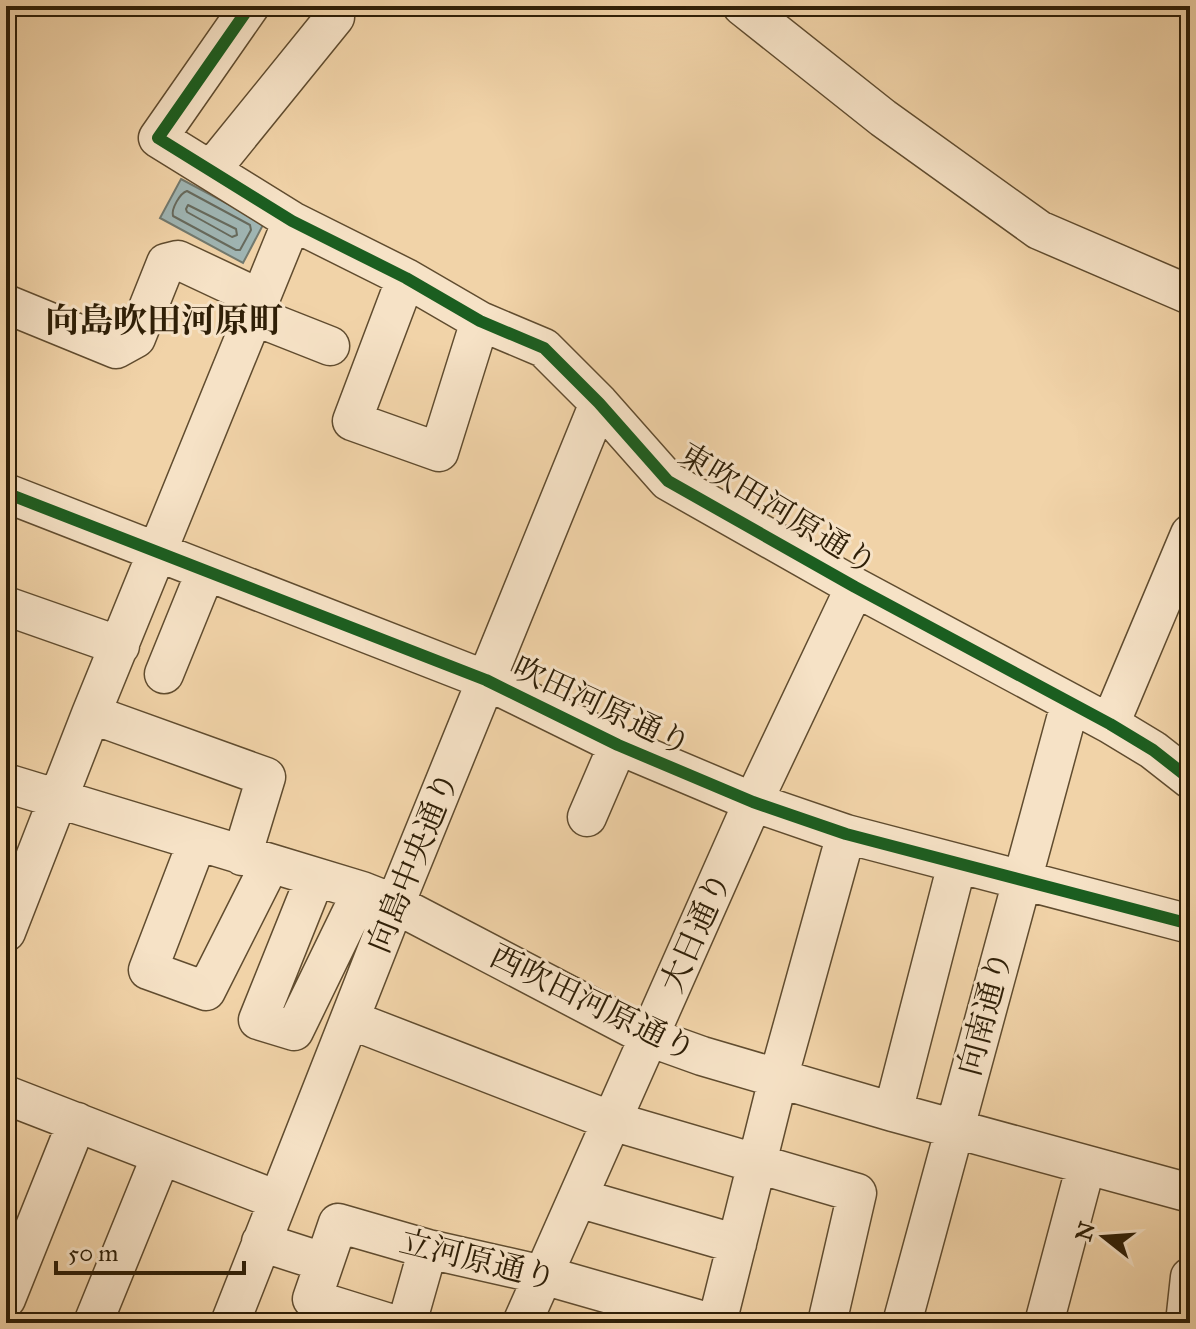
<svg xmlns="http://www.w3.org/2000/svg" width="1196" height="1329" viewBox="0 0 1196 1329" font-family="'IM FELL Great Primer','Noto Serif JP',serif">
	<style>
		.water { fill: #9fb5b3; stroke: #72796e; stroke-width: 2 }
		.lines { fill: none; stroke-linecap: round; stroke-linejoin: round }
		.shore { stroke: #676a5d; stroke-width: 2 }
		.minor-casing { stroke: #604c2f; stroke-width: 41 }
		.minor { stroke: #f6e2c6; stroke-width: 38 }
		.cycleway-casing { stroke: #f6e2c6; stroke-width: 17 }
		.cycleway { stroke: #1b5e20; stroke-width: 12 }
		.labels { text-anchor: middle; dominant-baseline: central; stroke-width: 6; stroke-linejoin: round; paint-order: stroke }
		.street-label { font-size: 32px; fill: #2f1f07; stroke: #f6e2c6 }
		.neighbourhood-label { font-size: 34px; font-weight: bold; fill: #2f1f07; stroke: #f6e2c6 }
	</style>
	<rect width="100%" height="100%" fill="#f1d3a8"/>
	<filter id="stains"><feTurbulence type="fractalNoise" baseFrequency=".0025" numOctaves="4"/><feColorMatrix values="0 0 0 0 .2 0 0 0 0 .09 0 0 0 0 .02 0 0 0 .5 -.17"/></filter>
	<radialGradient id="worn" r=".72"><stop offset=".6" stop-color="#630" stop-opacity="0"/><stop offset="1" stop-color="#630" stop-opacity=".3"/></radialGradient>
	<path class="water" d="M 181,179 L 264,223 L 243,263 L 160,218 Z"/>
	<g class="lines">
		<path class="shore" d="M 187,191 L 250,225 L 251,230 L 240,250 L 236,250 L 173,216 C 171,209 180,193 187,191 Z
			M 188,205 L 236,229 L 237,235 L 232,237 L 187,212 L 186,209 Z"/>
		<g class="minor-casing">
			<path id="minor" d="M 250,6 L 158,138 L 292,221 L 406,278 L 480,321 L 544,348 L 599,403 L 668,481 L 855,587 L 1110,724 L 1153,750 L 1190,779
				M 742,6 L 883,118 L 1039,230 L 1190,295
				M 211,170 L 335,17
				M 406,278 L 352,421 L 439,452 L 480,321
				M 6,304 L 116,349 L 136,338 L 166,263 L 178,260 L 261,299
				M 254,316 L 330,346
				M 6,493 L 486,680 L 618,745 L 753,802 L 846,834 L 1190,924
				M 6,606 L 120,646
				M 164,674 L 205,573
				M 91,714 L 266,777 L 242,856
				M 1110,724 L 1190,534
				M 6,783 L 362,891 L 395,904 L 649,1037 L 702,1056 L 893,1112 L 1190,1193
				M 587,817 L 618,745
				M 197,842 L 148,970 L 206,991 L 270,864
				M 315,878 L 258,1020 L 294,1031 L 362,891
				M 6,932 L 91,714 L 292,221
				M 351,1020 L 612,1121 L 857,1193 L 827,1323
				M 6,1095 L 277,1200
				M 893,1112 L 957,864
				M 578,1198 L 737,1244
				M 261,1242 L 323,1262
				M 6,1299 L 77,1122
				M 93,1323 L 161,1156
				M 230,1323 L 395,904 L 599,403
				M 389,1323 L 312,1299 L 338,1223 L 428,1249 L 543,1275 L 711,1323
				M 407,1323 L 428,1249
				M 522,1323 L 753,802 L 855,587
				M 717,1323 L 778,1079 L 846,834
				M 902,1323 L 1070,704
				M 1044,1323 L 1086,1165
				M 1185,1323 L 1190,1277"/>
		</g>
		<use href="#minor" class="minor"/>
		<g class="cycleway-casing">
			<path id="cycleway" d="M 250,6 L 158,138 L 292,221 L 406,278 L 480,321 L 544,348 L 599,403 L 668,481 L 855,587 L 1110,724 L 1153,750 L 1190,779
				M 6,493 L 486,680 L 618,745 L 753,802 L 846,834 L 1190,924"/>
		</g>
		<use href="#cycleway" class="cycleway"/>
	</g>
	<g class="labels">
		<g class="street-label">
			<text transform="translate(778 509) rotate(31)">東吹田河原通り</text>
			<text transform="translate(602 706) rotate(25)">吹田河原通り</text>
			<text transform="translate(413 862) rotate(-68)">向島中央通り</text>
			<text transform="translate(696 932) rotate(-66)">大日通り</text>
			<text transform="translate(593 1003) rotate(26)">西吹田河原通り</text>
			<text transform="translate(985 1013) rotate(-75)">向南通り</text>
			<text transform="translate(478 1260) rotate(14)">立河原通り</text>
		</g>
		<g class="neighbourhood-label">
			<text x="164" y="320">向島吹田河原町</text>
		</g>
	</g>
	<rect width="1196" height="1329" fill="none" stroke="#f1d3a8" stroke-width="32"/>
	<rect x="8" y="8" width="1180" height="1313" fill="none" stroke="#2f1f07" stroke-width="4"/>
	<rect x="16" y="16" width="1164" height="1297" fill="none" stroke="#2f1f07" stroke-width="2"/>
	<g transform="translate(1104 1237) rotate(287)" stroke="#f6e2c6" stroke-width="6" paint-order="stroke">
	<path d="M0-6L14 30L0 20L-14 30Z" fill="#2f1f07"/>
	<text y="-12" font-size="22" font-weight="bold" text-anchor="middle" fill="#2f1f07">N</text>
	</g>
	<path d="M56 1261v12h188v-12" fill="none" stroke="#2f1f07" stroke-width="4"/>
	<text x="68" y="1261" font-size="24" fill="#2f1f07" stroke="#f6e2c6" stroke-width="6" paint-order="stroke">50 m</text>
	<rect width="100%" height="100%" filter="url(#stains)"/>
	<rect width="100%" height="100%" fill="url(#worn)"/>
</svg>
